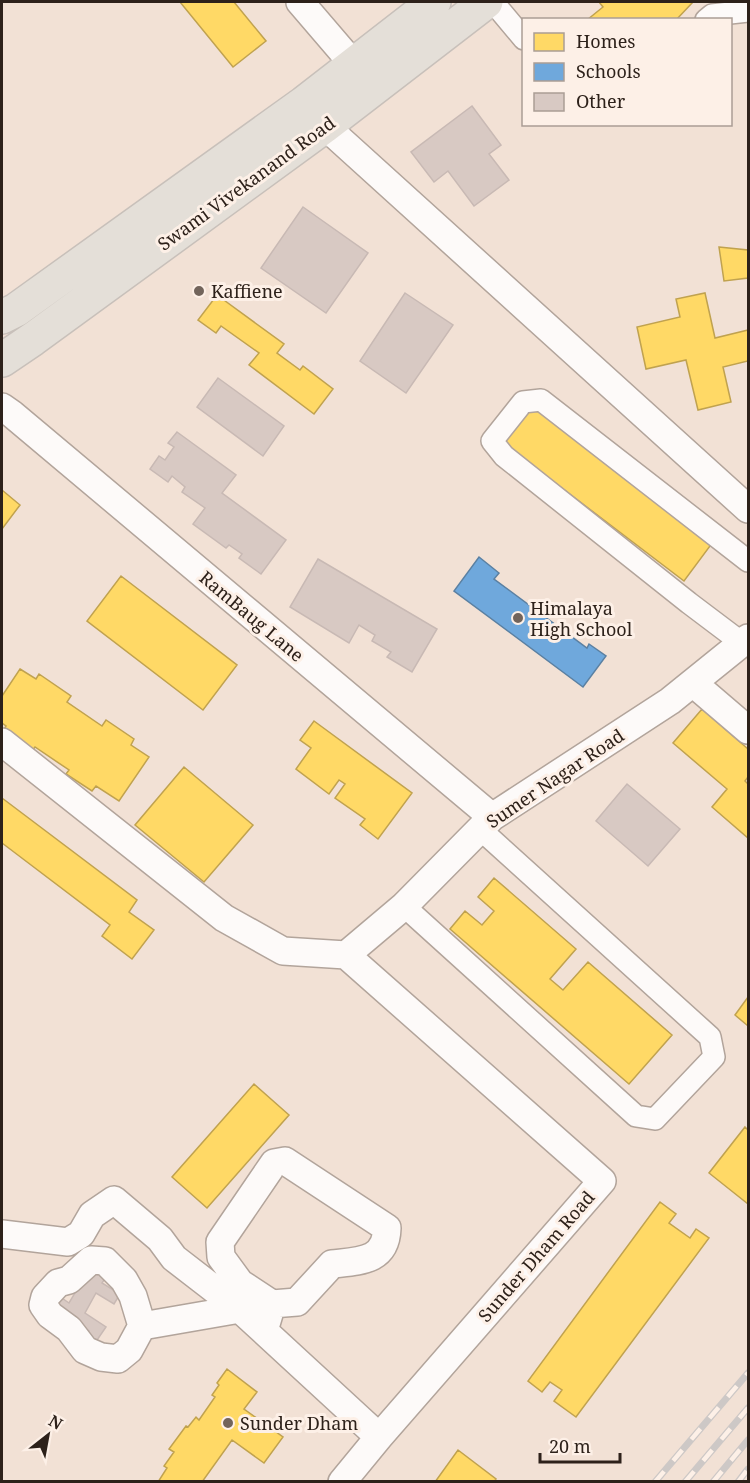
<svg xmlns="http://www.w3.org/2000/svg" width="750" height="1483" viewBox="0 0 750 1483" font-family="'Noto Serif',serif">
	<style>
		.homes { fill: #ffd966; stroke: #c0a24f; stroke-width: 1.5 }
		.schools { fill: #6fa8dc; stroke: #5b80a2; stroke-width: 1.5 }
		.building { fill: #d8c9c3; stroke: #c8b9b4; stroke-width: 1.5 }
		.lines { fill: none; stroke-linecap: round; stroke-linejoin: round }
		.pedestrian-casing { stroke: #b2a49b; stroke-width: 24 }
		.minor-casing { stroke: #b2a49b; stroke-width: 30 }
		.primary-casing { stroke: #c8c0ba; stroke-width: 36 }
		.pedestrian { stroke: #fdfaf9; stroke-width: 21 }
		.minor { stroke: #fdfaf9; stroke-width: 27 }
		.primary { stroke: #e4dfd8; stroke-width: 33 }
		.rail-casing { stroke: #cdc8c6; stroke-width: 7 }
		.rail { stroke: #fdf0e7; stroke-width: 4.5; stroke-dasharray: 14; stroke-linecap: butt }
		.poi-dot { fill: #72645b; stroke: #fdf0e7; stroke-width: 2 }
		.labels { text-anchor: middle; dominant-baseline: central; stroke-width: 6; stroke-linejoin: round; paint-order: stroke }
		.street-label { font-size: 18px; fill: #2d211a; stroke: #fdf0e7 }
		.poi-label { font-size: 18px; fill: #2d211a; stroke: #fdf0e7; text-anchor: start }
	</style>
	<rect width="100%" height="100%" fill="#f2e1d5"/>
	<path class="homes" d="M 180,2 L 234,2 L 266,41 L 233,67 Z
		M 599,2 L 693,2 L 676,20 L 587,20 L 603,7 Z
		M 719,247 L 748,250 L 748,278 L 724,281 Z
		M 705,293 L 715,338 L 748,330 L 748,361 L 723,367 L 731,402 L 698,410 L 686,360 L 646,369 L 637,327 L 680,317 L 676,299 Z
		M 217,295 L 284,344 L 277,353 L 300,370 L 303,366 L 333,389 L 314,414 L 249,365 L 259,353 L 221,326 L 216,333 L 198,320 Z
		M 529,402 L 713,542 L 684,581 L 500,441 Z
		M 2,490 L 20,505 L 2,529 Z
		M 121,576 L 237,665 L 203,710 L 87,621 Z
		M 20,669 L 36,679 L 39,674 L 71,696 L 67,702 L 102,726 L 106,720 L 134,739 L 131,745 L 149,757 L 119,801 L 96,786 L 92,791 L 66,774 L 69,770 L 35,747 L 32,751 L 3,731 L 6,726 L 2,723 L 2,696 Z
		M 702,709 L 748,749 L 748,777 L 745,781 L 748,784 L 748,838 L 712,807 L 727,789 L 673,743 Z
		M 314,721 L 412,793 L 378,839 L 360,825 L 365,819 L 335,798 L 345,784 L 339,780 L 329,794 L 296,769 L 311,748 L 300,740 Z
		M 184,767 L 253,825 L 204,882 L 135,825 Z
		M 2,798 L 137,900 L 129,912 L 154,930 L 132,959 L 102,936 L 110,925 L 2,843 Z
		M 494,878 L 576,949 L 550,979 L 563,990 L 588,962 L 672,1035 L 629,1084 L 450,929 L 465,911 L 482,925 L 494,911 L 478,897 Z
		M 748,997 L 748,1026 L 735,1015 Z
		M 254,1084 L 289,1115 L 207,1208 L 172,1177 Z
		M 745,1127 L 748,1130 L 748,1204 L 709,1173 Z
		M 660,1202 L 676,1214 L 669,1223 L 690,1238 L 696,1229 L 709,1238 L 576,1417 L 554,1401 L 562,1390 L 550,1382 L 542,1392 L 528,1381 Z
		M 227,1369 L 257,1392 L 244,1409 L 283,1437 L 264,1463 L 232,1440 L 202,1482 L 158,1482 L 167,1468 L 164,1466 L 174,1452 L 169,1449 L 186,1426 L 188,1427 L 196,1417 L 199,1420 L 215,1397 L 212,1395 L 219,1385 L 217,1383 Z
		M 458,1450 L 496,1479 L 494,1482 L 435,1482 Z"/>
	<path class="schools" d="M 479,557 L 499,573 L 494,579 L 587,648 L 589,644 L 606,656 L 583,687 L 454,591 Z"/>
	<path class="building" d="M 472,106 L 501,145 L 489,154 L 509,180 L 474,206 L 448,171 L 434,182 L 411,152 Z
		M 303,207 L 368,253 L 326,313 L 261,268 Z
		M 405,293 L 453,325 L 406,393 L 360,361 Z
		M 218,378 L 284,426 L 263,456 L 197,407 Z
		M 177,432 L 236,475 L 222,493 L 286,540 L 261,574 L 239,558 L 242,554 L 229,545 L 226,548 L 193,524 L 205,508 L 182,492 L 185,487 L 172,476 L 168,482 L 150,469 L 159,456 L 165,460 L 174,447 L 168,443 Z
		M 318,559 L 437,629 L 412,672 L 387,657 L 391,652 L 372,641 L 375,635 L 359,625 L 349,643 L 290,607 Z
		M 627,784 L 680,829 L 648,866 L 596,821 Z
		M 90,1268 L 106,1277 L 102,1283 L 120,1294 L 114,1304 L 96,1293 L 85,1313 L 106,1327 L 93,1346 L 83,1339 L 89,1331 L 52,1306 L 59,1296 L 69,1303 Z"/>
	<g class="lines">
		<g class="pedestrian-casing">
			<path id="pedestrian" d="M 493,2 L 524,39
				M 706,20 L 712,15 L 748,11
				M 742,643 L 689,603 L 504,456 L 492,441 L 523,402 L 541,400 L 748,561
				M 404,906 L 636,1116 L 655,1119 L 714,1057 L 710,1037 L 480,829"/>
		</g>
		<g class="minor-casing">
			<path id="minor" d="M 300,2 L 354,65
				M 313,112 L 325,126 L 748,509
				M 2,407 L 12,414 L 492,817
				M 693,683 L 748,730
				M 2,742 L 224,918 L 283,951 L 346,955
				M 346,955 L 404,906 L 492,817 L 670,701 L 748,638
				M 2,1234 L 68,1242 L 81,1234 L 92,1215 L 114,1200 L 160,1239 L 174,1258 L 240,1309 L 379,1437
				M 142,1326 L 133,1296 L 124,1280 L 105,1261 L 91,1260 L 69,1280 L 58,1283 L 45,1297 L 43,1305 L 50,1315 L 69,1329 L 85,1350 L 101,1357 L 118,1359 L 129,1350 L 142,1326 L 240,1309
				M 264,1331 L 272,1304 L 240,1283 L 221,1257 L 220,1242 L 274,1163 L 285,1161 L 387,1228 C 386,1262 359,1261 332,1264 L 297,1302 L 272,1304
				M 342,1482 L 379,1437 L 602,1181 L 346,955"/>
		</g>
		<g class="primary-casing">
			<path id="primary" d="M 2,317 L 16,310 L 304,103 L 434,2
				M 2,360 L 33,339 L 325,126 L 486,2"/>
		</g>
		<use href="#pedestrian" class="pedestrian"/>
		<use href="#minor" class="minor"/>
		<use href="#primary" class="primary"/>
		<g class="rail-casing">
			<path id="rail" d="M 655,1482 L 748,1373
				M 685,1482 L 748,1408
				M 713,1482 L 748,1440
				M 738,1482 L 748,1469"/>
		</g>
		<use href="#rail" class="rail"/>
	</g>
	<g class="poi-dot">
		<circle cx="199" cy="291" r="6"/>
		<circle cx="518" cy="618" r="6"/>
		<circle cx="228" cy="1423" r="6"/>
	</g>
	<g class="labels">
		<g class="street-label">
			<text transform="translate(246 183) rotate(-36)">Swami Vivekanand Road</text>
			<text transform="translate(252 616) rotate(40)">RamBaug Lane</text>
			<text transform="translate(555 778) rotate(-34)">Sumer Nagar Road</text>
			<text transform="translate(536 1256) rotate(-49)">Sunder Dham Road</text>
		</g>
		<g class="poi-label">
			<text x="211" y="291">Kaffiene</text>
			<text x="530" y="608">Himalaya<tspan x="530" dy="21">High School</tspan></text>
			<text x="240" y="1423">Sunder Dham</text>
		</g>
	</g>
	<rect width="750" height="1483" fill="none" stroke="#2d211a" stroke-width="6"/>
	<rect x="522" y="18" width="210" height="108" fill="#fdf0e7" stroke="#aa9d95" stroke-width="1.5"/>
	<rect x="534" y="33" width="30" height="18" fill="#ffd966" stroke="#aa9d95" stroke-width="1.5"/>
	<text x="576" y="48" font-size="18" fill="#2d211a">Homes</text>
	<rect x="534" y="63" width="30" height="18" fill="#6fa8dc" stroke="#aa9d95" stroke-width="1.5"/>
	<text x="576" y="78" font-size="18" fill="#2d211a">Schools</text>
	<rect x="534" y="93" width="30" height="18" fill="#d8c9c3" stroke="#aa9d95" stroke-width="1.5"/>
	<text x="576" y="108" font-size="18" fill="#2d211a">Other</text>
	<g transform="translate(48 1435) rotate(31)" stroke="#fdf0e7" stroke-width="4.5" paint-order="stroke">
	<path d="M0-4.5L10 22L0 15L-10 22Z" fill="#2d211a"/>
	<text y="-9" font-size="16" font-weight="bold" text-anchor="middle" fill="#2d211a">N</text>
	</g>
	<path d="M540 1453v9h80v-9" fill="none" stroke="#2d211a" stroke-width="3"/>
	<text x="549" y="1453" font-size="18" fill="#2d211a" stroke="#fdf0e7" stroke-width="4.5" paint-order="stroke">20 m</text>
</svg>
